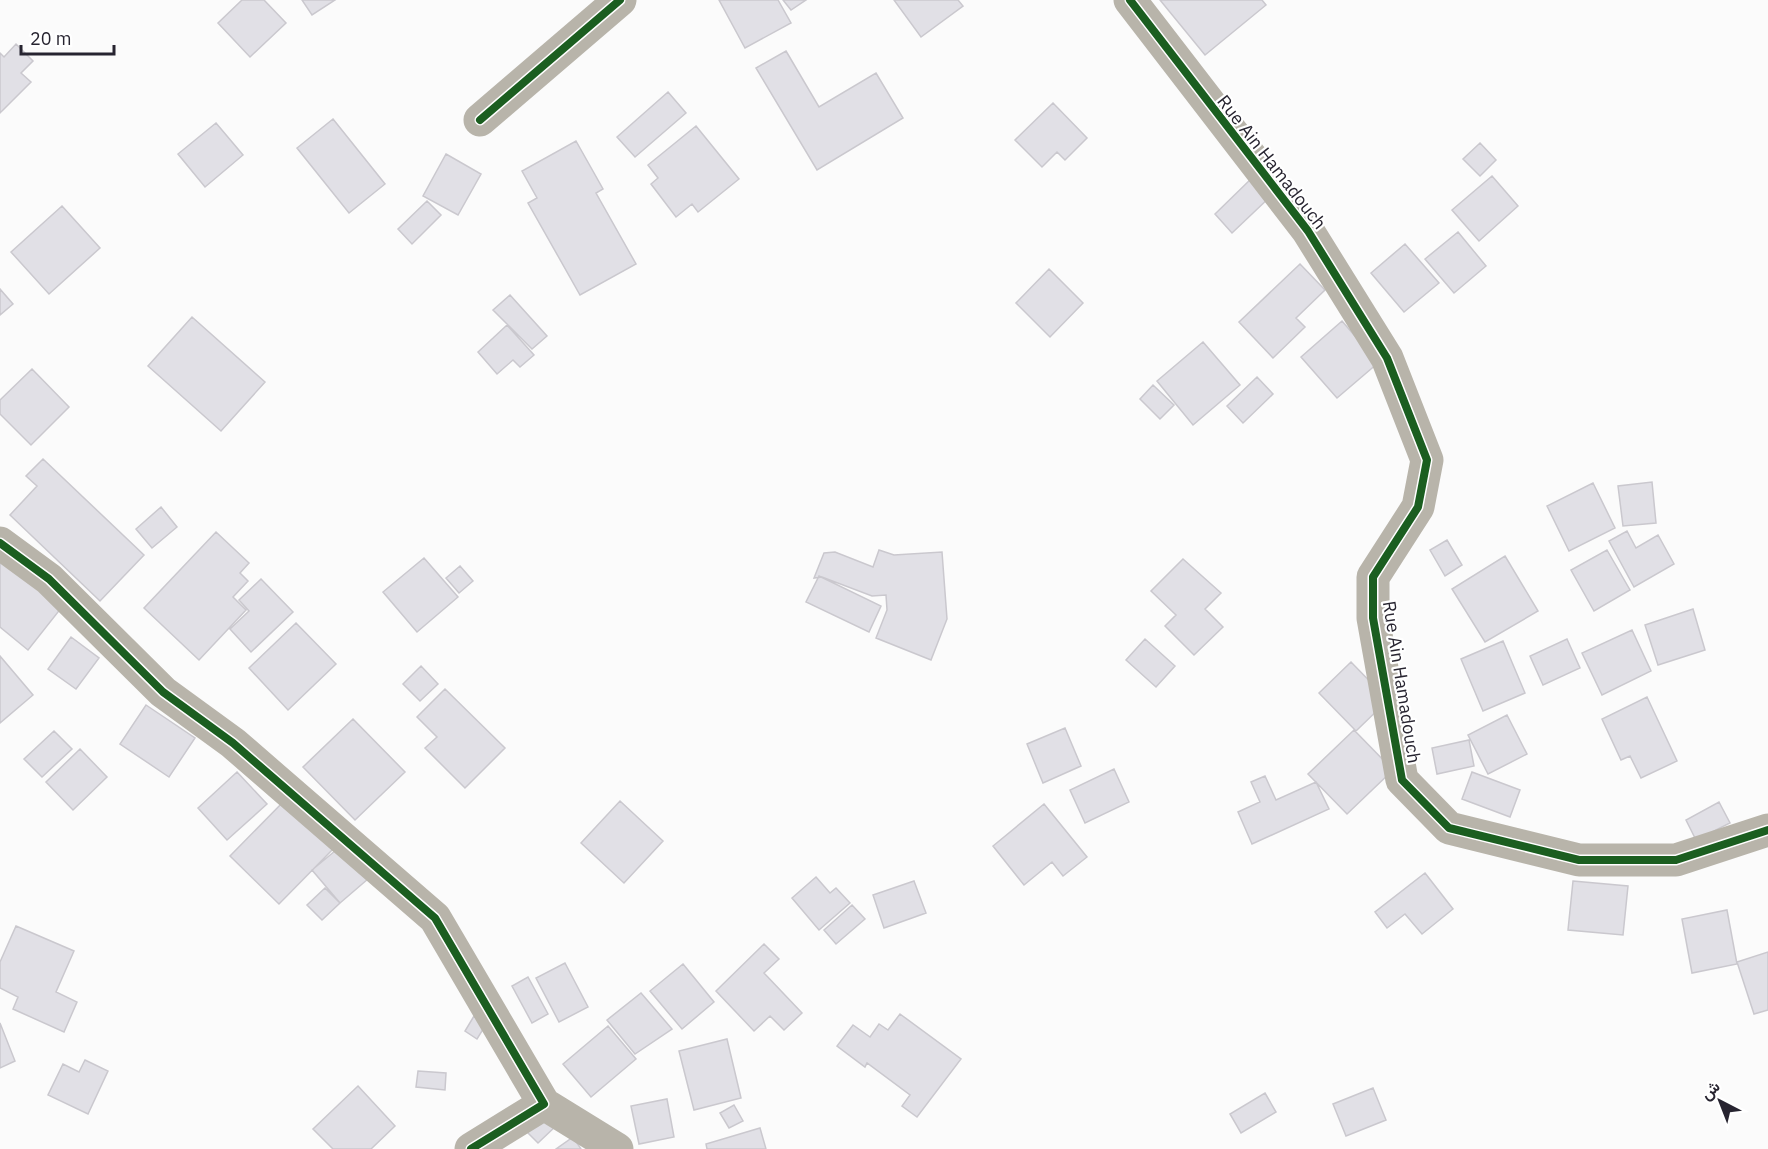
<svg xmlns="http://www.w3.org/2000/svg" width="1768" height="1149" viewBox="0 0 1768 1149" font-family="'IBM Plex Sans',Vazirmatn,sans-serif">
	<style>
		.building { fill: #e1e0e6; stroke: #cac8ce; stroke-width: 1.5 }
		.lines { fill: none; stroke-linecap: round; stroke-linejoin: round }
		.minor { stroke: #b8b4aa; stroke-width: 33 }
		.cycleway-casing { stroke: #fff; stroke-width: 11 }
		.cycleway { stroke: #1b5e20; stroke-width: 8 }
		.labels { text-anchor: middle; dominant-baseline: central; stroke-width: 4.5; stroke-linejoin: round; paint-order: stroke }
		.street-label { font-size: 18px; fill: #272430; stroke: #fff }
	</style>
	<rect width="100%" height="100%" fill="#fbfbfb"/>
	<path class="building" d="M 242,0 L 264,0 L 286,23 L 250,57 L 218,23 Z
		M 302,0 L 335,0 L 312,15 Z
		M 719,0 L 778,0 L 791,23 L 745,48 Z
		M 783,0 L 806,0 L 791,10 Z
		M 894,0 L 958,0 L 963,6 L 921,37 Z
		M 1160,0 L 1262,0 L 1266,5 L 1205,55 Z
		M 16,44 L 33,61 L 21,73 L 31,82 L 0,113 L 0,53 L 4,57 Z
		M 786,51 L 819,107 L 876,73 L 903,118 L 817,170 L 756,68 Z
		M 668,92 L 686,113 L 635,157 L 617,137 Z
		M 1053,103 L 1087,138 L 1065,160 L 1057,152 L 1042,167 L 1015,140 Z
		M 333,119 L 385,184 L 349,213 L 297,148 Z
		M 216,123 L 243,155 L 205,187 L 178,154 Z
		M 696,126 L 739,179 L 698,212 L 692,204 L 676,217 L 651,184 L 658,178 L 648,165 Z
		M 576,141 L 603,189 L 596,193 L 636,264 L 580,295 L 528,203 L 537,198 L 522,171 Z
		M 1480,143 L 1496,160 L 1480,176 L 1463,159 Z
		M 446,154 L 481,174 L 458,215 L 423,196 Z
		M 1255,175 L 1273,194 L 1232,233 L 1215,214 Z
		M 1492,176 L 1518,206 L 1479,241 L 1452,210 Z
		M 427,201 L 441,215 L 412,244 L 398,229 Z
		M 62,206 L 100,248 L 49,294 L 11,252 Z
		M 1458,232 L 1486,266 L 1454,293 L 1425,259 Z
		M 1405,244 L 1439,283 L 1404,312 L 1371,273 Z
		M 1300,264 L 1325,290 L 1296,318 L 1305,327 L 1273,358 L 1239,322 Z
		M 1049,269 L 1083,303 L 1050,337 L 1016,303 Z
		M 0,289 L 13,304 L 0,315 Z
		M 510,295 L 547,336 L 532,349 L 493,310 Z
		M 192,317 L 265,382 L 221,431 L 148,366 Z
		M 1342,321 L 1378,363 L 1337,398 L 1301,357 Z
		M 507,325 L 534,355 L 520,367 L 513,360 L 497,374 L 478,352 Z
		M 1203,342 L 1240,385 L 1193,425 L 1157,381 Z
		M 32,369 L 69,407 L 31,445 L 0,414 L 0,400 Z
		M 1257,377 L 1273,394 L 1243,423 L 1227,406 Z
		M 1153,385 L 1174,405 L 1160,419 L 1140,399 Z
		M 43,459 L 144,555 L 100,601 L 10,515 L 37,486 L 26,476 Z
		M 1652,482 L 1656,523 L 1623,526 L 1618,486 Z
		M 1593,483 L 1615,528 L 1569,551 L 1547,506 Z
		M 161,507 L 177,527 L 152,548 L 136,529 Z
		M 1627,531 L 1636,548 L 1658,535 L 1674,564 L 1634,587 L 1609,541 Z
		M 216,532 L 249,563 L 240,573 L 248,581 L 233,597 L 246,610 L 199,660 L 144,608 Z
		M 1447,540 L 1462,565 L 1445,576 L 1430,550 Z
		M 879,550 L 894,555 L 942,552 L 947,619 L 931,660 L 876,638 L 887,610 L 886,595 L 872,596 L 822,577 L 814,578 L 824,553 L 835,552 L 873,567 Z
		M 1607,550 L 1630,590 L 1594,611 L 1571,570 Z
		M 1505,556 L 1538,611 L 1485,642 L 1452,589 Z
		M 424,558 L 458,597 L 417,632 L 383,592 Z
		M 1183,559 L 1221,593 L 1205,609 L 1223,627 L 1194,655 L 1165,626 L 1176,615 L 1151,591 Z
		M 0,561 L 62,607 L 28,650 L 0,627 Z
		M 460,566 L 473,581 L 459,593 L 446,578 Z
		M 819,576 L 881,606 L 869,632 L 806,602 Z
		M 261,579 L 293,612 L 251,652 L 230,629 L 249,611 L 239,600 Z
		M 1693,609 L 1705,650 L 1658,665 L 1645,625 Z
		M 296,623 L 336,664 L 288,710 L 249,668 Z
		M 1632,630 L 1651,671 L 1602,695 L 1582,653 Z
		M 71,637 L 99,658 L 76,689 L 48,669 Z
		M 1145,639 L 1175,666 L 1156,687 L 1126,660 Z
		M 1567,639 L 1580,668 L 1543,685 L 1530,656 Z
		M 1503,641 L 1525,693 L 1483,711 L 1461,659 Z
		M 0,656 L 33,695 L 0,723 Z
		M 1351,662 L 1388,700 L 1356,731 L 1319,693 Z
		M 421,666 L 438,684 L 420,701 L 403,684 Z
		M 445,689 L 505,748 L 465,788 L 425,748 L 437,737 L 417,717 Z
		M 1647,697 L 1677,761 L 1641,778 L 1630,756 L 1621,760 L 1602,719 Z
		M 146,705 L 195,738 L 169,777 L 120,744 Z
		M 1507,715 L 1527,754 L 1488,774 L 1468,735 Z
		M 353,719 L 405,772 L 355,820 L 303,767 Z
		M 1065,728 L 1081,766 L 1043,783 L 1027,744 Z
		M 1354,730 L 1393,770 L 1347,814 L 1308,774 Z
		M 54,731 L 72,749 L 42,777 L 24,759 Z
		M 1469,740 L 1474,766 L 1437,774 L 1432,748 Z
		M 80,749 L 107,777 L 73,810 L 46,782 Z
		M 1114,769 L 1129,802 L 1085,823 L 1070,790 Z
		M 237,772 L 267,804 L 227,840 L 198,808 Z
		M 1472,772 L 1520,790 L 1510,817 L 1462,799 Z
		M 1265,776 L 1276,800 L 1316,782 L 1329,809 L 1252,844 L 1238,812 L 1260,802 L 1251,782 Z
		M 285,800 L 334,848 L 279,904 L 230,856 Z
		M 620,801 L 663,841 L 624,883 L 581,843 Z
		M 1719,802 L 1730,823 L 1696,840 L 1686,820 Z
		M 1044,804 L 1087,857 L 1063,876 L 1052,862 L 1024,885 L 993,846 Z
		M 341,846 L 368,879 L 340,903 L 312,870 Z
		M 1425,873 L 1453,909 L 1422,934 L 1405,914 L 1387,928 L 1375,912 Z
		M 816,877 L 830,893 L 836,888 L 850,903 L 819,930 L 792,898 Z
		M 914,881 L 926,913 L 884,928 L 873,895 Z
		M 1573,881 L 1628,886 L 1623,935 L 1568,930 Z
		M 325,888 L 340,903 L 322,920 L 307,905 Z
		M 852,905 L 865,919 L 836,944 L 824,930 Z
		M 1727,910 L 1737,964 L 1692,973 L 1682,919 Z
		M 16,926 L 74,951 L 56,992 L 77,1002 L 64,1032 L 13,1009 L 18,997 L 0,988 L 0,962 Z
		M 764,944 L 779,959 L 764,973 L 802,1013 L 784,1030 L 770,1016 L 754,1031 L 716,991 Z
		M 1768,952 L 1768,1010 L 1754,1014 L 1737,962 Z
		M 565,963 L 588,1007 L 559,1022 L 536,978 Z
		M 683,964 L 714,1002 L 682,1029 L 650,991 Z
		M 528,977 L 548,1014 L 532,1023 L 512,986 Z
		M 641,993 L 672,1029 L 635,1054 L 607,1020 Z
		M 900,1014 L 961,1059 L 917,1117 L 902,1106 L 910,1095 L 867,1063 L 865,1067 L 837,1046 L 853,1025 L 870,1037 L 879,1024 L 888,1030 Z
		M 474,1016 L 487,1023 L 477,1039 L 465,1031 Z
		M 0,1023 L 15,1061 L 0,1068 Z
		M 608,1026 L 636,1059 L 591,1097 L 563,1064 Z
		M 727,1039 L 741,1098 L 694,1110 L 679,1051 Z
		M 85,1060 L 108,1071 L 88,1114 L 48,1095 L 63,1064 L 79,1072 Z
		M 418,1071 L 446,1073 L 445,1090 L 416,1087 Z
		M 358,1086 L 395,1126 L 371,1149 L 333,1149 L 313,1129 Z
		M 1373,1088 L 1386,1120 L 1346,1136 L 1333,1104 Z
		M 1265,1093 L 1276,1112 L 1241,1133 L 1230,1114 Z
		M 667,1099 L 674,1137 L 639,1144 L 631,1106 Z
		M 734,1105 L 743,1121 L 729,1128 L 720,1113 Z
		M 543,1108 L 558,1124 L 538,1143 L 523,1128 Z
		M 760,1128 L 766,1149 L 707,1149 L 706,1144 Z
		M 573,1137 L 581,1149 L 556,1149 Z"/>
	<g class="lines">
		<path class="minor" d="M 1130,0 L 1308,231 L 1387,358 L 1427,460 L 1418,507 L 1373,577 L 1373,618 L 1402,780 L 1449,828 L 1579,860 L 1676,860 L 1768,830
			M 480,120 L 620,0
			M 0,543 L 49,579 L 163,692 L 233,743 L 435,918 L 544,1104 L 471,1149
			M 544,1104 L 617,1149"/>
		<g class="cycleway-casing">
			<path id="cycleway" d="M 1130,0 L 1308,231 L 1387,358 L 1427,460 L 1418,507 L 1373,577 L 1373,618 L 1402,780 L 1449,828 L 1579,860 L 1676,860 L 1768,830
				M 480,120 L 620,0
				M 0,543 L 49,579 L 163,692 L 233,743 L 435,918 L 544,1104 L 471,1149"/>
		</g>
		<use href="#cycleway" class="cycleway"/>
	</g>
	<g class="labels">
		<g class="street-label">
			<text transform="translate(1272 162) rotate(52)">Rue Ain Hamadouch</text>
			<text transform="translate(1402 682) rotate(81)">Rue Ain Hamadouch</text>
		</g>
	</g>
	<g transform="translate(1720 1101) rotate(318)" stroke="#ffffff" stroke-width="4.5" paint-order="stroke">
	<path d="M0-4.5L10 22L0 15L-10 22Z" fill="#272430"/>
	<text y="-9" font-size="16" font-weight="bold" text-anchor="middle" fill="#272430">ش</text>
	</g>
	<path d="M21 45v9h93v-9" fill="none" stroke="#272430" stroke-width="3"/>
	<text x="30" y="45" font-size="18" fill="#272430" stroke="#ffffff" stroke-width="4.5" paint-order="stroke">20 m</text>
</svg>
